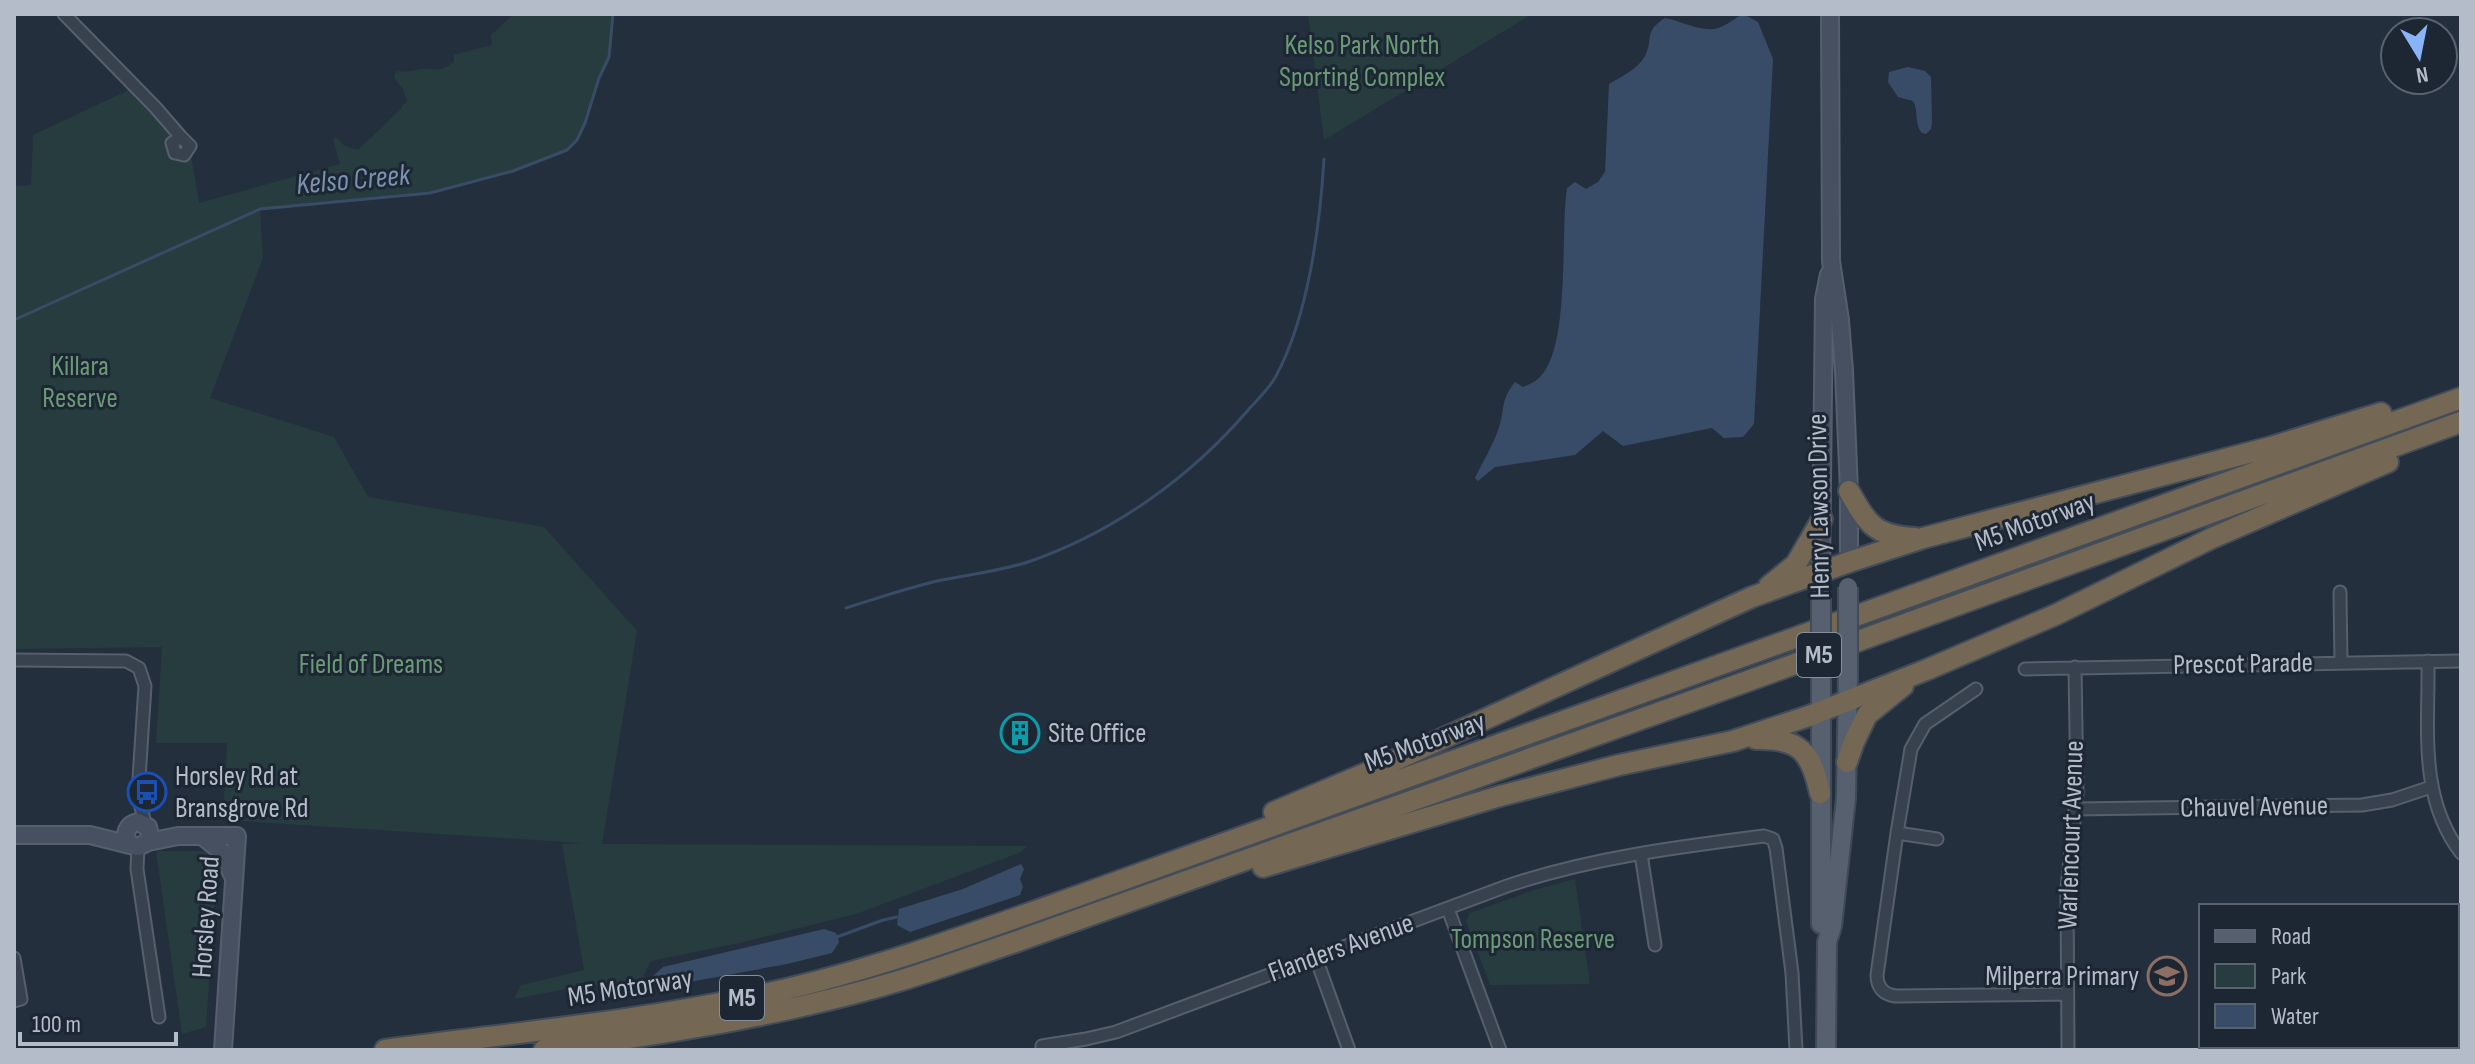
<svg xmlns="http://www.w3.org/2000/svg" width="2475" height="1064" viewBox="0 0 2475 1064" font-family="'Sofia Sans Condensed',sans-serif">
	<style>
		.green { fill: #263c3f }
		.water { fill: #394c67 }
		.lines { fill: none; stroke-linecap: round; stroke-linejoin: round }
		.stream { stroke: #394c67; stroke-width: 3 }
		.minor-casing { stroke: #565f6c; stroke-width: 15 }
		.secondary-casing { stroke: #565f6c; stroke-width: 20 }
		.primary-casing { stroke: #414a57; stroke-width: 22 }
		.motorway-casing { stroke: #434c59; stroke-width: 24 }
		.minor { stroke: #38414e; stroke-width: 11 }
		.secondary { stroke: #465061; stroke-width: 16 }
		.primary { stroke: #56606e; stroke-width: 18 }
		.motorway { stroke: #746855; stroke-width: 20 }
		.primary-bridge-casing { stroke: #414a57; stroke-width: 22; stroke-linecap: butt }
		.primary-bridge { stroke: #56606e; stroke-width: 18 }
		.labels { text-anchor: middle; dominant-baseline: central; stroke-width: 6; stroke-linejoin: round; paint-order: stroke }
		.shield { fill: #1d2633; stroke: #878f9c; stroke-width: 2 }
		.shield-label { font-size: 26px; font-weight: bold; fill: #b4bcc9 }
		.park-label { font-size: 28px; fill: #6b9a76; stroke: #1d2633 }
		.street-label { font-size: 28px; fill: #b4bcc9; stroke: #1d2633 }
		.poi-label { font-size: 28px; fill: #b4bcc9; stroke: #1d2633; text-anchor: start }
		.water-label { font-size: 30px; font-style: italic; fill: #7c92b1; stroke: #1d2633 }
	</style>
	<rect width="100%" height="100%" fill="#242f3e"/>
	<path class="green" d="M 514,14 L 613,14 L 609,57 L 599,78 L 585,123 L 577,140 L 567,150 L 513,171 L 430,192 L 260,209 L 263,258 L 210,398 L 334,437 L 368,497 L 544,527 L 637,631 L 602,844 L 1027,846 L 1021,852 L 859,913 L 739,943 L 651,961 L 640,983 L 613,994 L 593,984 L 514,999 L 521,985 L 584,970 L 562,844 L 582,843 L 223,820 L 227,743 L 156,743 L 162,647 L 14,649 L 14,186 L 31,185 L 33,135 L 133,88 L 191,155 L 199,203 L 340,164 L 333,139 L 336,137 L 345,146 L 358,150 L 402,108 L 402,106 L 407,101 L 403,89 L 394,78 L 396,71 C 407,73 412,70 423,69 C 438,69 440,72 454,62 L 454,55 L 492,45 L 491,35 Z
		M 1308,14 L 1532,14 L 1324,140 Z
		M 156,851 L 219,851 L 222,854 L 216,880 L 206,1027 L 182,1034 Z
		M 1575,879 L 1590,984 L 1490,985 L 1466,921 L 1470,913 L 1534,890 Z"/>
	<path class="water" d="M 1743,14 L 1758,22 L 1773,59 L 1754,424 L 1743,437 L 1724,438 L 1712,428 L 1623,446 L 1603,431 L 1575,455 L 1495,467 L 1478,481 L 1475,478 C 1483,461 1495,442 1500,424 C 1505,405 1501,400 1515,382 L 1523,387 C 1528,385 1535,382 1539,378 C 1571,348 1560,233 1567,188 L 1575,182 L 1586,189 L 1598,182 L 1605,172 L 1609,84 C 1622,76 1637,70 1645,56 C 1654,38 1643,32 1665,18 C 1682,21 1701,33 1718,28 C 1726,26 1735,18 1743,14 Z
		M 1908,67 L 1925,71 L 1931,77 L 1932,123 L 1931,129 L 1926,134 L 1922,133 C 1914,124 1919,111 1913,101 L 1898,97 L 1888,82 L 1889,72 Z
		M 1021,864 L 1024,869 L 1020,879 L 1023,887 L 1020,895 L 910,932 L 897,925 L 899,909 L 963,889 Z
		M 824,929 L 836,933 L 839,942 L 832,953 L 787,964 L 668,986 L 655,984 L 652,977 L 663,967 Z"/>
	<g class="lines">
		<path class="stream" d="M 14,320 L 260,209 L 430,193 L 513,171 L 567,150 L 577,140 L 585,123 L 599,78 L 609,57 L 613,14
			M 846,608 C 875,599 904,589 933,582 C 964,575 997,572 1028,562 C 1113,533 1191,477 1249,409 C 1258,399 1270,388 1276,376 C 1308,317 1320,226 1324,159
			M 837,937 L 883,920 L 897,917"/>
		<g class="minor-casing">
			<path id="minor" d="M 64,14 L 155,107 L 181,137
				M 181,137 L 190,146 L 184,155 L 175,153 L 172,143 Z
				M 2340,592 L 2341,663
				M 14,660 L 126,661 L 139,668 L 145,686 L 138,794 L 145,824
				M 2428,661 C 2429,727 2418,797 2461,853
				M 2025,669 L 2461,661
				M 1976,689 L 1925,724 L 1911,749 L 1897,833 L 1877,975 C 1877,987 1883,994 1895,996 L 2067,994
				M 2075,809 L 2362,805 L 2392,800 L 2431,787
				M 1897,833 L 1937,839
				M 138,847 L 137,869 L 159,1017
				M 1641,854 L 1655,945
				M 1448,909 L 1500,1050
				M 14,958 L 21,999 L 14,1001
				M 1316,958 L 1349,1050
				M 1042,1050 L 1042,1046 L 1086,1039 L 1116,1032 L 1507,886 C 1590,858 1677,847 1764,836 L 1773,839 L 1776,848 L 1792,973 L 1796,1050
				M 2068,1050 L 2067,888 L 2077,793 L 2075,667"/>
		</g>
		<g class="secondary-casing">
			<path id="secondary" d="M 1830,14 L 1831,261 L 1840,320 L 1844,371 L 1849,491 L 1849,562
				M 1821,573 L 1824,299 L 1829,274
				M 14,835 L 90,835 L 138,847 L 148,842 L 178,836 L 237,836 L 223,1050
				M 202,836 L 222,852 L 233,876
				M 129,843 C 123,834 127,824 138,822 L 148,827 L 150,835 L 148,842"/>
		</g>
		<g class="primary-casing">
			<path id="primary" d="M 1821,685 L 1821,924
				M 1826,1050 L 1827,942 L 1832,926 L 1846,798 L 1848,675"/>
		</g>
		<g class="motorway-casing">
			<path id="motorway" d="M 1849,491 C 1868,525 1875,536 1915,538
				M 1769,586 L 1796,564 L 1822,519
				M 1756,739 C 1800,738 1811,752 1820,793
				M 1847,762 L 1854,742 L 1867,715 L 1903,686
				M 1274,812 L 1376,769 L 1752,597 L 1849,562 L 1923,538 L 2271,447 L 2381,413
				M 1263,867 L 1500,796 L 1619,765 L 1733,741 L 1809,716 L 1926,670 L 2055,615 L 2212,538 L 2388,462
				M 385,1050 C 511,1033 645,1021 769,993 C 877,969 982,930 1086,893 L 2461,398
				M 544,1050 C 664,1034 786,1015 902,980 C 941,968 979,954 1018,941 L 1745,682 L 2461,422"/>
		</g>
		<use href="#minor" class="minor"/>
		<use href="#secondary" class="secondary"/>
		<use href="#primary" class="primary"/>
		<use href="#motorway" class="motorway"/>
		<g class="primary-bridge-casing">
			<path id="primary-bridge" d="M 1821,596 L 1821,685
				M 1848,675 L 1848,587"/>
		</g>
		<use href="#primary-bridge" class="primary-bridge"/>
	</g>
	<defs>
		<g id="building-ring" transform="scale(2)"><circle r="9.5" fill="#1d2633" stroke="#0f9aa8" stroke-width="1.5"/><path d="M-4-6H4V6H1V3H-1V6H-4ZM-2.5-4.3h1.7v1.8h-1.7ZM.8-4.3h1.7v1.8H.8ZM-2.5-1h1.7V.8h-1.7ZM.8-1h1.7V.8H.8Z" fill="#0f9aa8"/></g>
		<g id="bus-ring" transform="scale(2)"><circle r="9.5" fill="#1d2633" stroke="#1a4fb4" stroke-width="1.5"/><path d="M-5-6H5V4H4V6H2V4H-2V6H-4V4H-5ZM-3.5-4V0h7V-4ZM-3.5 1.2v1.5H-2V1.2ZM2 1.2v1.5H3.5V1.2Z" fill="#1a4fb4"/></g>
		<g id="school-ring" transform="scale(2)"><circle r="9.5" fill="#1d2633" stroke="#8d6e63" stroke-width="1.5"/><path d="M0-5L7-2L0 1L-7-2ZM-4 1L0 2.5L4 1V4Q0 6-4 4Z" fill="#8d6e63"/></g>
	</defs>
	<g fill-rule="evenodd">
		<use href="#building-ring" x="1020" y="733"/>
		<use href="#bus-ring" x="147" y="792"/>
		<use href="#school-ring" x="2167" y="976"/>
	</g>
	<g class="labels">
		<g class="shield">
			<rect x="1797" y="633" width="44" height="44" rx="6"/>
			<rect x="720" y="976" width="44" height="44" rx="6"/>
		</g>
		<g class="shield-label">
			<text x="1819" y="655">M5</text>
			<text x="742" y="998">M5</text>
		</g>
		<g class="park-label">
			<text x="1362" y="45">Kelso Park North<tspan x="1362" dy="32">Sporting Complex</tspan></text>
			<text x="80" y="366">Killara<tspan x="80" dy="32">Reserve</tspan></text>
			<text x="371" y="664">Field of Dreams</text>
			<text x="1533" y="939">Tompson Reserve</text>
		</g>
		<g class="street-label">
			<text transform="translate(1819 506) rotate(-91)">Henry Lawson Drive</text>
			<text transform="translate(2035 522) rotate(-20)">M5 Motorway</text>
			<text transform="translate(2243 664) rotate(-1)">Prescot Parade</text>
			<text transform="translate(1425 742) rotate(-20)">M5 Motorway</text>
			<text transform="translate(2254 807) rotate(-1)">Chauvel Avenue</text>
			<text transform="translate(2071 835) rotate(-88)">Warlencourt Avenue</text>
			<text transform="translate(206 917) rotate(-86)">Horsley Road</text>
			<text transform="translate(1341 948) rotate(-20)">Flanders Avenue</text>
			<text transform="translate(630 988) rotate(-9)">M5 Motorway</text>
		</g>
		<g class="poi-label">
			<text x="1048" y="733">Site Office</text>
			<text x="175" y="776">Horsley Rd at<tspan x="175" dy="32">Bransgrove Rd</tspan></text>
			<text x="2139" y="976" text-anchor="end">Milperra Primary</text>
		</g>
		<g class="water-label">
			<text transform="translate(353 180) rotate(-5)">Kelso Creek</text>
		</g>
	</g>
	<rect width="2475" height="1064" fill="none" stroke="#b4bcc9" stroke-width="32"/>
	<rect x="2199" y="904" width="260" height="144" fill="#1d2633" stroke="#59626f" stroke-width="2"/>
	<rect x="2215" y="930" width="40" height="12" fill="#56606e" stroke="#59626f" stroke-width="2"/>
	<text x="2271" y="944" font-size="24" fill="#b4bcc9">Road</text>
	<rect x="2215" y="964" width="40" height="24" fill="#263c3f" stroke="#59626f" stroke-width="2"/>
	<text x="2271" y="984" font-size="24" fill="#b4bcc9">Park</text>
	<rect x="2215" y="1004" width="40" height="24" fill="#394c67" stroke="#59626f" stroke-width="2"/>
	<text x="2271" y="1024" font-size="24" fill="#b4bcc9">Water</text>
	<g transform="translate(2419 56) rotate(170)"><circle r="38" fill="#1d2633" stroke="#59626f" stroke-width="2"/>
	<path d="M0-6L14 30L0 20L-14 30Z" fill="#8ab4f8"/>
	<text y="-12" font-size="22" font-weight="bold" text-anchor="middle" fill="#b4bcc9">N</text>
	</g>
	<path d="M20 1032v12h156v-12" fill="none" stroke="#b4bcc9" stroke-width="4"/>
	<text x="32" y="1032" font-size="24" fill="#b4bcc9" stroke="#1d2633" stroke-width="6" paint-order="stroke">100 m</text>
</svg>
